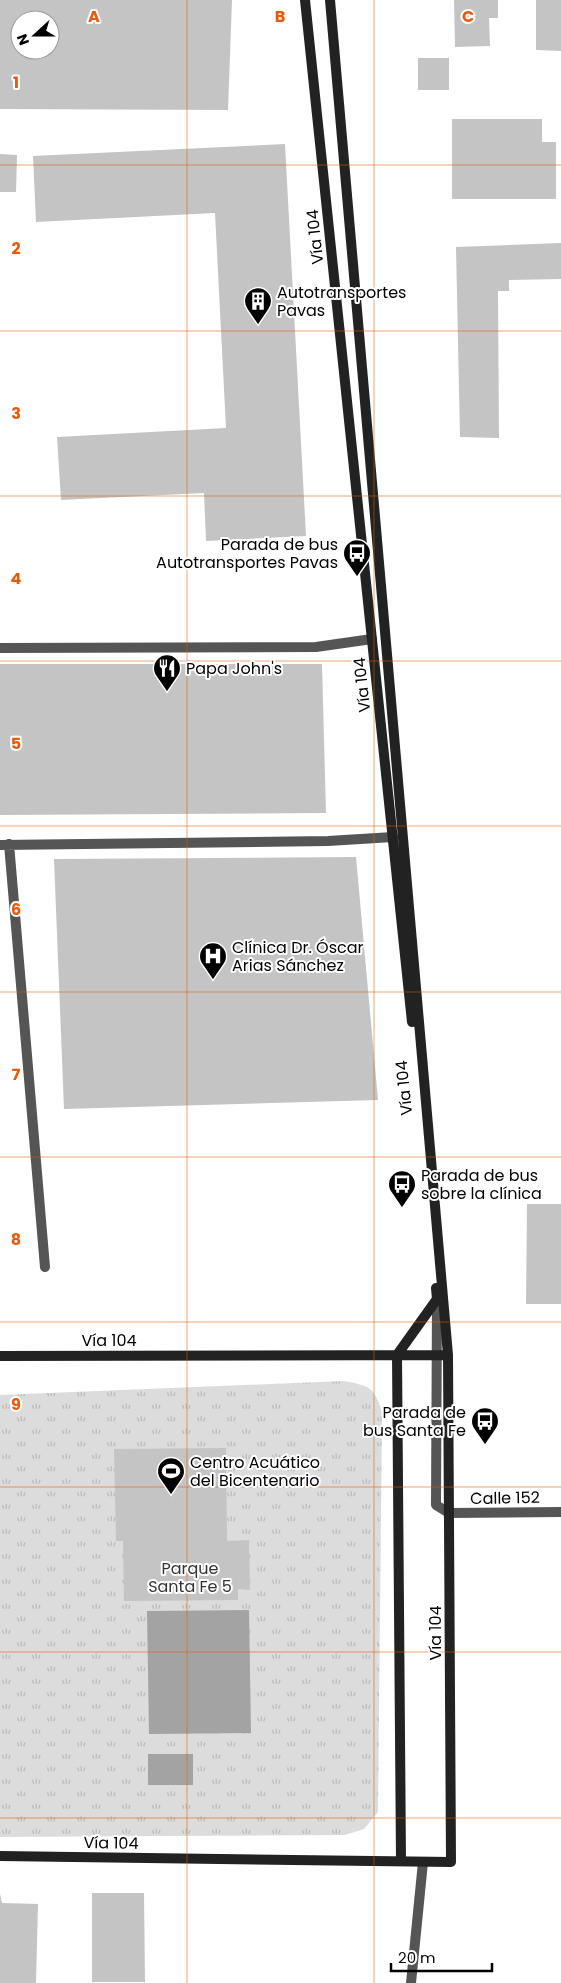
<svg xmlns="http://www.w3.org/2000/svg" width="561" height="1983" viewBox="0 0 561 1983" font-family="Poppins,sans-serif">
	<style>
		.park { fill: url(#park-tufts) }
		.water { fill: #a3a3a3 }
		.building { fill: #c4c4c4; fill-rule: evenodd }
		.lines { fill: none; stroke-linecap: round; stroke-linejoin: round }
		.service { stroke: #555; stroke-width: 10 }
		.minor { stroke: #555; stroke-width: 10 }
		.secondary { stroke: #222; stroke-width: 10 }
		.grid { fill: none; stroke: #e8590c; stroke-width: 1; stroke-opacity: 0.55 }
		.labels { text-anchor: middle; dominant-baseline: central; stroke-width: 4; stroke-linejoin: round; paint-order: stroke }
		.street-label { font-size: 16px; fill: #000; stroke: #fff }
		.poi-label { font-size: 16px; fill: #000; stroke: #fff; text-anchor: start }
		.park-label { font-size: 16px; fill: #333; stroke: #fff }
		.grid-label { font-size: 16px; text-anchor: middle; font-weight: bold; fill: #e8590c; stroke: #fff; stroke-width: 4; stroke-linejoin: round; paint-order: stroke }
	</style>
	<defs>
		<pattern id="park-tufts" width="24" height="20" patternUnits="userSpaceOnUse" patternTransform="scale(1.25)"><rect width="24" height="20" fill="#dcdcdc"/><path d="M3 7l-1-3M5 7V3M7 7l1-3M15 17l-1-3M17 17v-4M19 17l1-3" fill="none" stroke="#bbb"/></pattern>
	</defs>
	<rect width="100%" height="100%" fill="#fff"/>
	<path class="park" d="M 344,1381 C 370,1386 374,1387 382,1412 L 378,1812 L 364,1829 L 345,1835 L 0,1837 L 0,1395 Z"/>
	<path class="water" d="M 249,1610 L 251,1733 L 149,1734 L 147,1611 Z
		M 148,1754 L 193,1754 L 193,1785 L 148,1785 Z"/>
	<path class="building" d="M 0,0 L 232,0 L 228,110 L 0,109 ZM 20,20 L 50,20 L 50,50 L 20,50 Z
		M 454,0 L 498,0 L 498,18 L 489,18 L 490,46 L 455,47 Z
		M 536,0 L 561,0 L 561,51 L 536,50 Z
		M 418,58 L 449,58 L 449,90 L 418,90 Z
		M 452,119 L 542,119 L 542,142 L 556,142 L 556,199 L 452,199 Z
		M 285,144 L 306,536 L 206,541 L 204,493 L 61,500 L 57,437 L 226,428 L 215,213 L 36,222 L 33,156 Z
		M 0,154 L 17,155 L 16,192 L 0,192 Z
		M 561,243 L 561,279 L 509,280 L 509,291 L 498,291 L 499,438 L 460,437 L 456,247 Z
		M 0,664 L 322,664 L 326,813 L 0,815 Z
		M 356,857 L 378,1100 L 64,1109 L 54,859 Z
		M 527,1204 L 561,1204 L 561,1304 L 526,1304 Z
		M 226,1448 L 227,1541 L 249,1540 L 250,1590 L 238,1589 L 238,1600 L 124,1601 L 123,1541 L 116,1541 L 114,1449 Z
		M 92,1893 L 144,1893 L 145,1982 L 92,1982 Z
		M 0,1894 L 2,1903 L 38,1904 L 36,1983 L 0,1983 Z"/>
	<g class="lines">
		<path class="service" d="M 0,648 L 316,647 L 372,639
			M 9,844 L 45,1267
			M 0,845 L 328,841 L 393,837"/>
		<path class="minor" d="M 437,1299 L 436,1505 L 449,1513 L 561,1512
			M 411,1983 L 423,1862"/>
		<path class="secondary" d="M 305,0 L 412,1022
			M 0,1356 L 448,1355
			M 0,1856 L 451,1862 L 448,1355 L 330,0
			M 401,1861 L 397,1355 L 437,1299 L 436,1288"/>
	</g>
	<path class="grid" d="M 187,0 L 187,1983M 374,0 L 374,1983M 0,165 L 561,165M 0,331 L 561,331M 0,496 L 561,496M 0,661 L 561,661M 0,826 L 561,826M 0,992 L 561,992M 0,1157 L 561,1157M 0,1322 L 561,1322M 0,1487 L 561,1487M 0,1652 L 561,1652M 0,1818 L 561,1818"/>
	<defs>
		<g id="building-pin" transform="scale(1.4375)"><path d="M0 17L-7.5 6A9.5 9.5 0 1 1 7.5 6Z" fill="#000" stroke="#fff"/><path d="M-4-6H4V6H1V3H-1V6H-4ZM-2.5-4.3h1.7v1.8h-1.7ZM.8-4.3h1.7v1.8H.8ZM-2.5-1h1.7V.8h-1.7ZM.8-1h1.7V.8H.8Z" fill="#fff"/></g>
		<g id="bus-pin" transform="scale(1.4375)"><path d="M0 17L-7.5 6A9.5 9.5 0 1 1 7.5 6Z" fill="#000" stroke="#fff"/><path d="M-5-6H5V4H4V6H2V4H-2V6H-4V4H-5ZM-3.5-4V0h7V-4ZM-3.5 1.2v1.5H-2V1.2ZM2 1.2v1.5H3.5V1.2Z" fill="#fff"/></g>
		<g id="restaurant-pin" transform="scale(1.4375)"><path d="M0 17L-7.5 6A9.5 9.5 0 1 1 7.5 6Z" fill="#000" stroke="#fff"/><path d="M-5-6h1v4h1v-4h1v4h1v-4h1v5L-1.5 .5V6h-2V.5L-5-1ZM5-6V6H3V1.5H1.5Q1.5-4 5-6Z" fill="#fff"/></g>
		<g id="hospital-pin" transform="scale(1.4375)"><path d="M0 17L-7.5 6A9.5 9.5 0 1 1 7.5 6Z" fill="#000" stroke="#fff"/><path d="M-5-5h3v3.5h4V-5h3V5h-3V1.5h-4V5h-3Z" fill="#fff"/></g>
		<g id="stadium-pin" transform="scale(1.4375)"><path d="M0 17L-7.5 6A9.5 9.5 0 1 1 7.5 6Z" fill="#000" stroke="#fff"/><path d="M0-5a6.5 5 0 1 0 0 10a6.5 5 0 1 0 0-10ZM-3.5-1.8h7v3.6h-7Z" fill="#fff"/></g>
	</defs>
	<g fill-rule="evenodd">
		<use href="#building-pin" x="258" y="301"/>
		<use href="#bus-pin" x="357" y="553"/>
		<use href="#restaurant-pin" x="167" y="668"/>
		<use href="#hospital-pin" x="213" y="956"/>
		<use href="#bus-pin" x="402" y="1184"/>
		<use href="#bus-pin" x="485" y="1421"/>
		<use href="#stadium-pin" x="171" y="1471"/>
	</g>
	<g class="labels">
		<g class="street-label">
			<text transform="translate(315 237) rotate(-96)">Vía 104</text>
			<text transform="translate(362 685) rotate(-96)">Vía 104</text>
			<text transform="translate(404 1088) rotate(-96)">Vía 104</text>
			<text x="109" y="1340">Vía 104</text>
			<text transform="translate(505 1498) rotate(-1)">Calle 152</text>
			<text transform="translate(435 1633) rotate(-90)">Vía 104</text>
			<text transform="translate(111 1843) rotate(1)">Vía 104</text>
		</g>
		<g class="poi-label">
			<text x="277" y="292">Autotransportes<tspan x="277" dy="18">Pavas</tspan></text>
			<text x="338" y="544" text-anchor="end">Parada de bus<tspan x="338" dy="18">Autotransportes Pavas</tspan></text>
			<text x="186" y="668">Papa John's</text>
			<text x="232" y="947">Clínica Dr. Óscar<tspan x="232" dy="18">Arias Sánchez</tspan></text>
			<text x="421" y="1175">Parada de bus<tspan x="421" dy="18">sobre la clínica</tspan></text>
			<text x="466" y="1412" text-anchor="end">Parada de<tspan x="466" dy="18">bus Santa Fe</tspan></text>
			<text x="190" y="1462">Centro Acuático<tspan x="190" dy="18">del Bicentenario</tspan></text>
		</g>
		<g class="park-label">
			<text x="190" y="1568">Parque<tspan x="190" dy="18">Santa Fe 5</tspan></text>
		</g>
	</g>
	<g class="grid-label">
		<text x="94" y="22">A</text>
		<text x="280" y="22">B</text>
		<text x="468" y="22">C</text>
		<text x="16" y="88">1</text>
		<text x="16" y="254">2</text>
		<text x="16" y="419">3</text>
		<text x="16" y="584">4</text>
		<text x="16" y="749">5</text>
		<text x="16" y="915">6</text>
		<text x="16" y="1080">7</text>
		<text x="16" y="1245">8</text>
		<text x="16" y="1410">9</text>
	</g>
	<g transform="translate(35 35) rotate(249)"><circle r="24" fill="#ffffff" stroke="#999999"/>
	<path d="M0-4L9 19L0 12L-9 19Z" fill="#000000"/>
	<text y="-8" font-size="14" font-weight="bold" text-anchor="middle" fill="#000000">N</text>
	</g>
	<path d="M391 1963v8h101v-8" fill="none" stroke="#000000" stroke-width="2.5"/>
	<text x="398" y="1963" font-size="15" fill="#000000" stroke="#ffffff" stroke-width="4" paint-order="stroke">20 m</text>
</svg>
